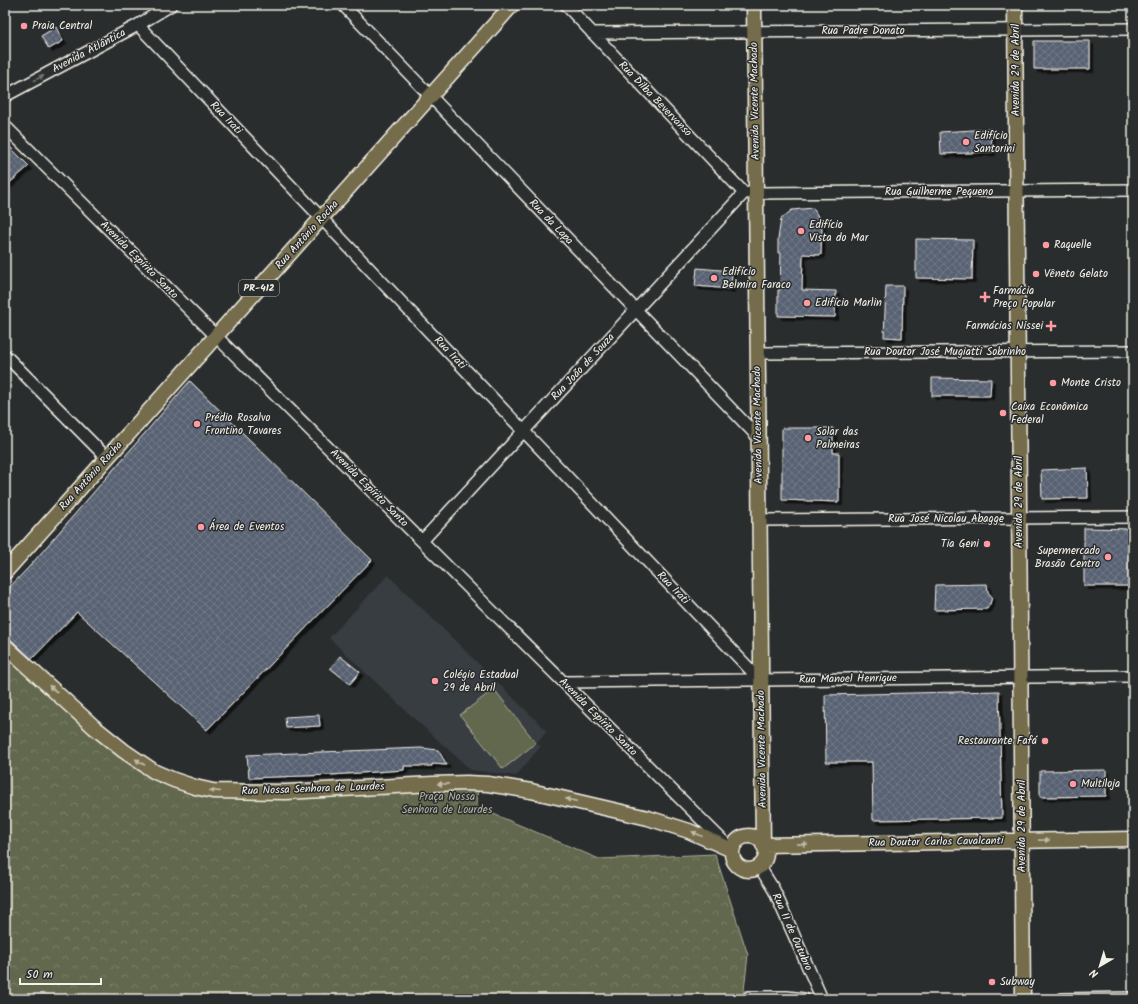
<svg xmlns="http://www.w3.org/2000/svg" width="1138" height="1004" viewBox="0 0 1138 1004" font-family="Kalam,sans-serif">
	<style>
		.built { fill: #383d43 }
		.grass { fill: #62674d; stroke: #abac9a }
		.forest { fill: url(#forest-crowns); stroke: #abac9a }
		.building { fill: url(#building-cross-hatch); stroke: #f4f1e8; filter: url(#shadow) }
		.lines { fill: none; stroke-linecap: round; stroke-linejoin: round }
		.minor-casing { stroke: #f4f1e8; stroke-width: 14 }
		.major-casing { stroke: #f4f1e8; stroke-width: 17 }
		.minor { stroke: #2a2d2e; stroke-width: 11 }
		.major { stroke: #746c4b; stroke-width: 14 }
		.oneway { fill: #71726f }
		.oneway2 { fill: #c1bca9 }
		.poi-dot { fill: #ff9aa2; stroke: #2a2d2e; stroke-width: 1.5 }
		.labels { text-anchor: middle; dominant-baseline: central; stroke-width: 3; stroke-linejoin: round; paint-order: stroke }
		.shield { fill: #2a2d2e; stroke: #b7b6b0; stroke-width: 1 }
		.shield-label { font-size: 10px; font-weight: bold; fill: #f4f1e8 }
		.poi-label { font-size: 11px; fill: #f4f1e8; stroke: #2a2d2e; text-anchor: start }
		.street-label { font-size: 11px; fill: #f4f1e8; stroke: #2a2d2e }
		.park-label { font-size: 11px; fill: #b2b3a2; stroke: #2a2d2e }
	</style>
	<defs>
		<pattern id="forest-crowns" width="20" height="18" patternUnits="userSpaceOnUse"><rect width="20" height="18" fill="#62674d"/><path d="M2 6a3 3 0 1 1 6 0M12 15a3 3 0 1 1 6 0" fill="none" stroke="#797d67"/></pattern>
		<pattern id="building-cross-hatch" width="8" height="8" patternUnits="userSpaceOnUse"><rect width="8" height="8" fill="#596273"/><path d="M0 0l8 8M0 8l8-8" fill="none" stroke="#717987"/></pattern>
		<filter id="shadow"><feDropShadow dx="3.5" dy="3.5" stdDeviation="0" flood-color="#0009"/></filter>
	</defs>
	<rect width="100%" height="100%" fill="#2a2d2e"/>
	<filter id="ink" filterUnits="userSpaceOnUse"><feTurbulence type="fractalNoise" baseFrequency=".025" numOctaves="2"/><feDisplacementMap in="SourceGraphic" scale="8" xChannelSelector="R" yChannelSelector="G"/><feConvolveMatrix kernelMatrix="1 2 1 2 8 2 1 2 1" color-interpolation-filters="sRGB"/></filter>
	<g filter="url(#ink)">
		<path class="built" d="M 388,575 L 547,731 L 536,743 L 541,746 L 516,776 L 471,770 L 419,723 L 329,638 Z"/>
		<path class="grass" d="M 494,689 L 536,743 L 503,769 L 460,715 Z"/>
		<path class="forest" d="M 5,656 L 105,742 L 192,789 L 478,785 L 477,807 L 599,859 L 715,854 L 748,955 L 743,999 L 5,999 Z"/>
		<path class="building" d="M 56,27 L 63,41 L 49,49 L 41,36 Z
			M 1034,41 L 1090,41 L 1090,69 L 1034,69 Z
			M 991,129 L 992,152 L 941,154 L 940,132 Z
			M 5,142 L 29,166 L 5,187 Z
			M 813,208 L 822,223 L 821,255 L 803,254 L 802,290 L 836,291 L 835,317 L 778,316 L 778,290 L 780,290 L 781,253 L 778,253 L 778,239 L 781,219 L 792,210 Z
			M 916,239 L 973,240 L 972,279 L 916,278 Z
			M 697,268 L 732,271 L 731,289 L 695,286 Z
			M 886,286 L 903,286 L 902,338 L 884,337 Z
			M 932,378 L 991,379 L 990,396 L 932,396 Z
			M 190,381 L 372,560 L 207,730 L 77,612 L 32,659 L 5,634 L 5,592 L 29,567 Z
			M 782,428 L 833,428 L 833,453 L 839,453 L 839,502 L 782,500 Z
			M 1087,468 L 1088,498 L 1042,499 L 1041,470 Z
			M 1084,528 L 1133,529 L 1133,586 L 1084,586 Z
			M 987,584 L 988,592 L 992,597 L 990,604 L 987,609 L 934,610 L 935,585 Z
			M 340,656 L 360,672 L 350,684 L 330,668 Z
			M 999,691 L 1002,818 L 873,820 L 872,762 L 826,762 L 825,695 Z
			M 319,715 L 320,726 L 286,728 L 285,717 Z
			M 421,748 L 438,750 L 447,765 L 432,764 L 432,766 L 404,766 L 404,770 L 331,775 L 249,778 L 247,755 Z
			M 1106,770 L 1106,796 L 1040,797 L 1040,771 Z"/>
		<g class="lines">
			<g class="minor-casing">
				<path id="minor" d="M 343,5 L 759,438
					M 566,5 L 744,193
					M 138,25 L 761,681
					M 592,33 L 1133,29
					M 5,96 L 138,25 L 171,5
					M 5,126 L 729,847
					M 749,193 L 1133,190
					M 758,353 L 1133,351
					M 5,355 L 107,458
					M 759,520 L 1133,517
					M 422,541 L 744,193
					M 564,682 L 1133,676
					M 759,866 L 774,890 L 822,999
					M 749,997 L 787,997 L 804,999
					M 1062,999 L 1133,998"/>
			</g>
			<g class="major-casing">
				<path id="major" d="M 754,5 L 763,845 L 1133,839
					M 1015,5 L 1023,999
					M 5,572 L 512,5
					M 5,646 L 94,727 L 124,751 L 155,772 L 174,780 L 195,787 L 213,791 L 286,792 L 432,784 L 467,783 L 488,784 L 531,791 L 648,818 L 689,831 L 732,850
					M732 853a17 17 0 1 1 34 0a17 17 0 1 1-34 0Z"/>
			</g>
			<use href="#minor" class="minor"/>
			<use href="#major" class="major"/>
		</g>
		<defs><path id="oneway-solid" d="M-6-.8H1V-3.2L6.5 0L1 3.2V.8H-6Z"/></defs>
		<use class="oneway" href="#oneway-solid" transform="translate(39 78) rotate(-28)"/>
		<g class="oneway2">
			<use href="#oneway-solid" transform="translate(53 689) rotate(-138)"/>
			<use href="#oneway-solid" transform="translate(140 762) rotate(-147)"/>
			<use href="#oneway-solid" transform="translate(443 784) rotate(179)"/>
			<use href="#oneway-solid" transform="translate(215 791) rotate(-175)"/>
			<use href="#oneway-solid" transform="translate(571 800) rotate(-167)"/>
			<use href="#oneway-solid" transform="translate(697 834) rotate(-156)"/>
			<use href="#oneway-solid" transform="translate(1044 840) rotate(-1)"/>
			<use href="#oneway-solid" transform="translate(802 844) rotate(-1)"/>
		</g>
	</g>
	<g class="poi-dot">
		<circle cx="24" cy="26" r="4"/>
		<circle cx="966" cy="142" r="4"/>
		<circle cx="801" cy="231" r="4"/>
		<circle cx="1046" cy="245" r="4"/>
		<circle cx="1036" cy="274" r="4"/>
		<circle cx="714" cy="278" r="4"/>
		<path d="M983 291h4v4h4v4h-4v4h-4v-4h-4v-4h4z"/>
		<circle cx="807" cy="303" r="4"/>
		<path d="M1049 320h4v4h4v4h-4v4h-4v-4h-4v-4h4z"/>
		<circle cx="1053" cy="383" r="4"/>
		<circle cx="1003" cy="413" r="4"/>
		<circle cx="197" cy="424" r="4"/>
		<circle cx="808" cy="438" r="4"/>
		<circle cx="201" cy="527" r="4"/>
		<circle cx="987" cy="544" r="4"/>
		<circle cx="1108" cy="557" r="4"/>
		<circle cx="435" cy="681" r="4"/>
		<circle cx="1045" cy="741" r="4"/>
		<circle cx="1073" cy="784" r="4"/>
		<circle cx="992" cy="982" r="4"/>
	</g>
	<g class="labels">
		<rect class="shield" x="239" y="280" width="40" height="16" rx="3"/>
		<g class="shield-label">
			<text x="259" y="288">PR-412</text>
		</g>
		<g class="poi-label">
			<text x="32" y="26">Praia Central</text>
			<text x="974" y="136">Edifício<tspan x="974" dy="13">Santorini</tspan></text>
			<text x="809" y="225">Edifício<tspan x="809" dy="13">Vista do Mar</tspan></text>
			<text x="1054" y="245">Raquelle</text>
			<text x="722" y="272">Edifício<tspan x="722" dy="13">Belmira Faraco</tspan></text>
			<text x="1044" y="274">Vêneto Gelato</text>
			<text x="993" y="291">Farmácia<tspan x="993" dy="13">Preço Popular</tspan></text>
			<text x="815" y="303">Edifício Marlin</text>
			<text x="1043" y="326" text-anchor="end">Farmácias Nissei</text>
			<text x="1061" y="383">Monte Cristo</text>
			<text x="1011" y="407">Caixa Econômica<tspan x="1011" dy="13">Federal</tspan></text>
			<text x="205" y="418">Prédio Rosalvo<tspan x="205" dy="13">Frontino Tavares</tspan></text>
			<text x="816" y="432">Solar das<tspan x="816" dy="13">Palmeiras</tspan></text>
			<text x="209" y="527">Área de Eventos</text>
			<text x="979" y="544" text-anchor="end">Tia Geni</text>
			<text x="1100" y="551" text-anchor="end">Supermercado<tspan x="1100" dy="13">Brasão Centro</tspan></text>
			<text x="443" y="675">Colégio Estadual<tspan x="443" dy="13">29 de Abril</tspan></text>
			<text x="1037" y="741" text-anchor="end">Restaurante Fafá</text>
			<text x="1081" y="784">Multiloja</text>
			<text x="1000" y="982">Subway</text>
		</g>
		<g class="street-label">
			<text x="863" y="31">Rua Padre Donato</text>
			<text transform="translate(89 51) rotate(-28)">Avenida Atlântica</text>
			<text transform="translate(1016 70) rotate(-90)">Avenida 29 de Abril</text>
			<text transform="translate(655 99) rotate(46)">Rua Dilba Bevervanso</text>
			<text transform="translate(755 101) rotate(-91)">Avenida Vicente Machado</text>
			<text transform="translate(226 118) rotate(46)">Rua Irati</text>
			<text x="939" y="192">Rua Guilherme Pequeno</text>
			<text transform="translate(551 222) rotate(46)">Rua da Lapa</text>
			<text transform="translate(307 235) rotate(-48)">Rua Antônio Rocha</text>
			<text transform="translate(139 260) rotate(45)">Avenida Espírito Santo</text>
			<text x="945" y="352">Rua Doutor José Mugiatti Sobrinho</text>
			<text transform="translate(450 353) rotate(46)">Rua Irati</text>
			<text transform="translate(583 367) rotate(-47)">Rua João de Souza</text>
			<text transform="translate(758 425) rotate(-91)">Avenida Vicente Machado</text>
			<text transform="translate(91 476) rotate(-48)">Rua Antônio Rocha</text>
			<text transform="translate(369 488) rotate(45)">Avenida Espírito Santo</text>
			<text transform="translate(1019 502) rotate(-90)">Avenida 29 de Abril</text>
			<text x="946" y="519">Rua José Nicolau Abagge</text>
			<text transform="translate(673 588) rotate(46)">Rua Irati</text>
			<text transform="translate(848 679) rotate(-1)">Rua Manoel Henrique</text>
			<text transform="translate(598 717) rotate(45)">Avenida Espírito Santo</text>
			<text transform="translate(762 749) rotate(-91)">Avenida Vicente Machado</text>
			<text transform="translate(313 789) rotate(-2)">Rua Nossa Senhora de Lourdes</text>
			<text transform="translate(1022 826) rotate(-90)">Avenida 29 de Abril</text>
			<text transform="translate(936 842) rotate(-1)">Rua Doutor Carlos Cavalcanti</text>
			<text transform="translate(792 932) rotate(66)">Rua 11 de Outubro</text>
		</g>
		<g class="park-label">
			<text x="447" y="797">Praça Nossa<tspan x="447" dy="13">Senhora de Lourdes</tspan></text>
		</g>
	</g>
	<rect width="1138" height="1004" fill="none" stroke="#2a2d2e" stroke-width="20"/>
	<rect x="10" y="10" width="1118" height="984" fill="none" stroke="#f4f1e8" stroke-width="1.5" filter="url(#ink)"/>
	<g transform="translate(1100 966) rotate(218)" stroke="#2a2d2e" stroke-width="3" paint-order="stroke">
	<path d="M0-3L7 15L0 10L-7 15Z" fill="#f4f1e8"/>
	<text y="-6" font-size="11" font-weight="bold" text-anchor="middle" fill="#f4f1e8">N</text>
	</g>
	<path d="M20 978v6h81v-6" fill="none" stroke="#f4f1e8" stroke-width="2"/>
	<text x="26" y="978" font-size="12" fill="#f4f1e8" stroke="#2a2d2e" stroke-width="3" paint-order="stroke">50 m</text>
</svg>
